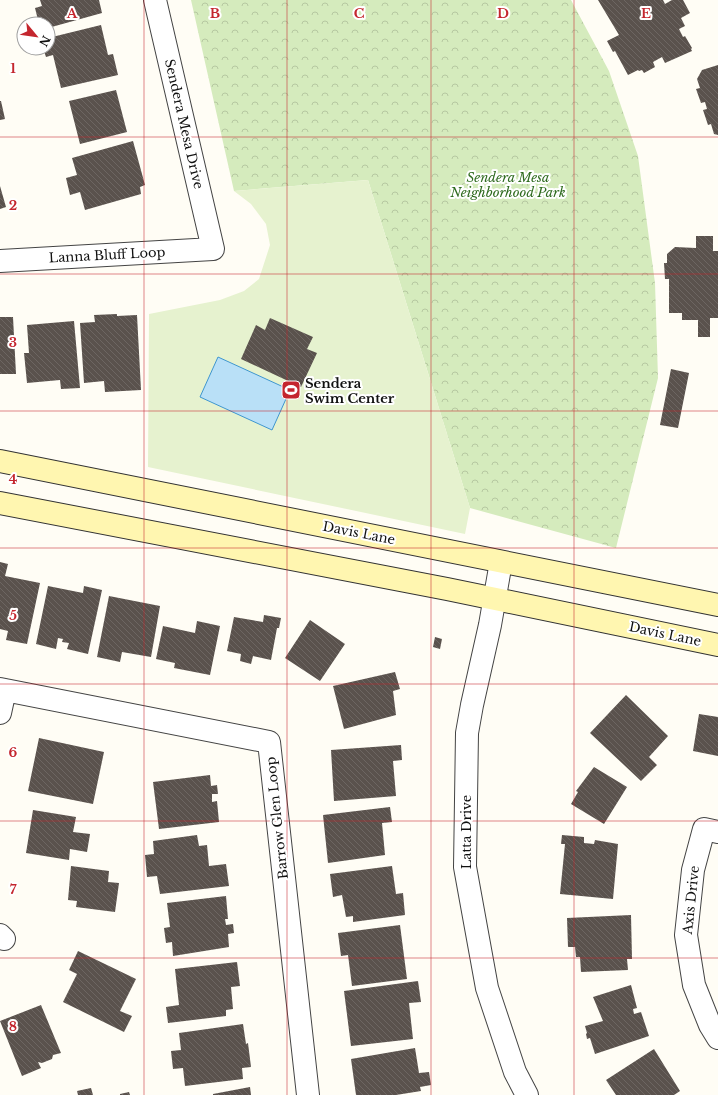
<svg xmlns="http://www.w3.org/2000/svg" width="718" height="1095" viewBox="0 0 718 1095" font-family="'Libre Baskerville',serif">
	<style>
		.park { fill: url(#park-crowns) }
		.pitch { fill: #e6f2cf }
		.water { fill: #b9e0f7; stroke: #3f96cf }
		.building { fill: url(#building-back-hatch) }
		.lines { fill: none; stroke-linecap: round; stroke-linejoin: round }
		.minor-casing { stroke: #444; stroke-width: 24 }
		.tertiary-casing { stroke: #444; stroke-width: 24 }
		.secondary-casing { stroke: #333; stroke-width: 24 }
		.minor { stroke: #fff; stroke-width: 22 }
		.tertiary { stroke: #fff; stroke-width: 22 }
		.secondary { stroke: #fff6b0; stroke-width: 22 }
		.grid { fill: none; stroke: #c4262e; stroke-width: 1; stroke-opacity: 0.55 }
		.labels { text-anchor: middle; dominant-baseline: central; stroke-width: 4; stroke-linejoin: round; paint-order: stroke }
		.street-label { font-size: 13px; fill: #111; stroke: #fff }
		.park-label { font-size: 13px; font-style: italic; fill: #2f6b1f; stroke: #fff }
		.poi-label { font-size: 13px; font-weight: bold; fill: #111; stroke: #fff; text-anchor: start }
		.grid-label { font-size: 13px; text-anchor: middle; font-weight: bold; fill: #c4262e; stroke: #fff; stroke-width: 4; stroke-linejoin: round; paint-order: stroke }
	</style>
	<defs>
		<pattern id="park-crowns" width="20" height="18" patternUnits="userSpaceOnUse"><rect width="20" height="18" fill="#d5ebbd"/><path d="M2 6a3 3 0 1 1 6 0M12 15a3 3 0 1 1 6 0" fill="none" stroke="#b6c8a1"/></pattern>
		<pattern id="building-back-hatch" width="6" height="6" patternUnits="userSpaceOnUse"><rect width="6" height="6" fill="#5a524d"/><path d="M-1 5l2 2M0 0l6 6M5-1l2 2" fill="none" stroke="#6d6662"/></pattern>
	</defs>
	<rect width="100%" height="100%" fill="#fffdf5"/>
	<path class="park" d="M 191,0 L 571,0 L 609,71 L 638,156 L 655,283 L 658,378 L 616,548 L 470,508 L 368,180 L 234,191 Z"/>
	<path class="pitch" d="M 368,180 L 470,508 L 465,534 L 148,467 L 149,314 L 220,300 L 244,291 L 259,279 L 270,245 L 266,224 L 251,204 L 234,191 Z"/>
	<path class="water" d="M 218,357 L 290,390 L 272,430 L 200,397 Z"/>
	<path class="building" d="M 40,0 L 99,0 L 102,13 L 48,28 L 48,24 L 39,24 L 35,8 L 42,6 Z
		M 598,0 L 663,0 L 665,4 L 672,0 L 683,0 L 690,13 L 681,18 L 685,26 L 679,29 L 683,37 L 685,36 L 692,48 L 691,49 L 692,51 L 665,63 L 662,57 L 653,62 L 655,67 L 644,73 L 642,70 L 639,71 L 638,70 L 628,75 L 615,51 L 613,52 L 607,41 L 619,35 Z
		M 101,25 L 108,55 L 113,54 L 118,75 L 61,88 L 53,55 L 46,57 L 43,48 L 48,48 L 48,38 Z
		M 718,65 L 718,135 L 714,134 L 711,124 L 708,125 L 703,110 L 707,109 L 705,102 L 701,103 L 696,89 L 700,88 L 697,79 L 702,70 Z
		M 116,90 L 127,132 L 80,144 L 69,101 Z
		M 0,101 L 1,101 L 5,119 L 0,120 Z
		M 133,141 L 145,185 L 140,187 L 141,194 L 85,210 L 80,192 L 70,195 L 66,178 L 77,175 L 72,158 Z
		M 0,186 L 6,207 L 0,209 Z
		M 696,236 L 713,236 L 713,251 L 718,251 L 718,318 L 710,318 L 710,337 L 698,337 L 698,320 L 682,320 L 682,313 L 669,313 L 669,279 L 665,279 L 664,263 L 667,263 L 667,254 L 675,247 L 696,248 Z
		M 117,314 L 117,316 L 137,315 L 141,390 L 105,392 L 104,381 L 84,383 L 80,323 L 95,322 L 94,315 Z
		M 0,317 L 13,317 L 16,374 L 0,374 Z
		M 270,318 L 313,337 L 307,349 L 317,353 L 301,387 L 241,359 L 256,325 L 265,330 Z
		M 74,321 L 80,388 L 61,389 L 60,380 L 27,383 L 24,353 L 29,353 L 27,325 Z
		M 671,369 L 689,373 L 678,428 L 660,425 Z
		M 0,562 L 8,564 L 5,576 L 40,583 L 27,644 L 6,640 L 8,631 L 0,629 Z
		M 48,586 L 83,593 L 84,586 L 102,590 L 88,654 L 67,649 L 69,643 L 62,642 L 63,639 L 58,638 L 56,649 L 36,644 Z
		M 109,596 L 160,606 L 151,657 L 122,652 L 120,662 L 97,657 Z
		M 264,615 L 281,618 L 279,628 L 277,628 L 271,660 L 253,656 L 251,664 L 240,661 L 241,654 L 227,651 L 234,617 L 263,622 Z
		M 310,620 L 345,644 L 320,681 L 285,658 Z
		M 197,621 L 220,626 L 210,675 L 174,668 L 175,663 L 156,659 L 163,626 L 195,633 Z
		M 435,637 L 442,639 L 440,649 L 433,647 Z
		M 395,672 L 400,689 L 393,691 L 396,715 L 344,729 L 333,686 Z
		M 626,695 L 668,736 L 649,757 L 657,765 L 641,781 L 590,733 Z
		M 699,714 L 718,717 L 718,756 L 693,751 Z
		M 39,738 L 104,752 L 93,804 L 28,791 Z
		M 401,745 L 402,760 L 393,761 L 396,796 L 334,801 L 331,750 Z
		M 594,767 L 627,787 L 604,824 L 571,804 L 578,792 L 576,791 Z
		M 210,775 L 211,786 L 217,785 L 218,794 L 212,794 L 212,802 L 217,801 L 219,822 L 159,829 L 153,782 Z
		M 390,807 L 392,822 L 382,823 L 385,855 L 328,863 L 323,815 Z
		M 33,810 L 76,817 L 73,832 L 90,834 L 87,852 L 70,849 L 69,860 L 26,853 Z
		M 197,835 L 199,846 L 207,845 L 209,866 L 226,864 L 229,886 L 160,894 L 157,876 L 147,877 L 145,855 L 154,854 L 153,841 Z
		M 562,835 L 584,837 L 584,843 L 594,844 L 595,840 L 618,844 L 613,899 L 560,894 L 565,844 L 561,844 Z
		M 71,866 L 109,871 L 108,882 L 119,883 L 115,912 L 76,907 L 77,901 L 68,900 Z
		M 392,866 L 396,894 L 403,893 L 405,915 L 353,922 L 353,916 L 346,917 L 342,895 L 333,897 L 330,874 Z
		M 226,896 L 228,919 L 225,919 L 226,925 L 233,924 L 234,933 L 228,934 L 229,947 L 173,956 L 172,942 L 166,943 L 164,928 L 170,927 L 167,903 Z
		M 631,915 L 632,959 L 627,959 L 628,970 L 581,972 L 580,957 L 576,957 L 575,947 L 568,947 L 567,918 Z
		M 400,925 L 407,979 L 352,986 L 348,955 L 341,956 L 338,933 Z
		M 78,951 L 136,979 L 120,1011 L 132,1016 L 124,1032 L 63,1002 L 77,974 L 69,970 Z
		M 237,962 L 240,986 L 231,987 L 233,1009 L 226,1010 L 226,1016 L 168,1023 L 166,1007 L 179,1005 L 175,969 Z
		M 418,981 L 421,1002 L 409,1003 L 413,1039 L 351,1046 L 344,991 Z
		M 631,985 L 637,1008 L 633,1009 L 634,1014 L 641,1012 L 649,1036 L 595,1054 L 590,1038 L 587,1039 L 586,1034 L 587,1033 L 585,1026 L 603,1021 L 593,997 Z
		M 41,1005 L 61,1053 L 53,1055 L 52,1059 L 42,1063 L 38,1062 L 41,1068 L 22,1076 L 0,1021 Z
		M 243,1024 L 246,1044 L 248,1043 L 251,1067 L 242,1068 L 243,1079 L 185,1086 L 183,1068 L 173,1069 L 171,1051 L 181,1050 L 179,1033 Z
		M 415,1048 L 419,1073 L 429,1072 L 431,1085 L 420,1087 L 421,1091 L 396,1095 L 356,1095 L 351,1059 Z
		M 654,1049 L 680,1091 L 674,1095 L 616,1095 L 606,1080 Z
		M 250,1087 L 251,1095 L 213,1095 L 213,1094 Z
		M 91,1088 L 93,1095 L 78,1095 L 77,1091 Z
		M 129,1092 L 130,1095 L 120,1095 L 120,1094 Z"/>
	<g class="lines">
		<g class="minor-casing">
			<path id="minor" d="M 0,261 L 213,249 L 155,0
				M 0,689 L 269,742 L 308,1095
				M 0,713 L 5,690
				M 718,832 L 704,829 L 693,870 L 686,935 L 694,985 L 710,1025 L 718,1038
				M 0,935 L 4,939"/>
		</g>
		<g class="tertiary-casing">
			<path id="tertiary" d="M 501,562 L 490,625 L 472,705 L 467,733 L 465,867 L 487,988 L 515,1072 L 527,1095"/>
		</g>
		<g class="secondary-casing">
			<path id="secondary" d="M 0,461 L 718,605
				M 0,503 L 447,589 L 718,645"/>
		</g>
		<use href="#minor" class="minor"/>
		<use href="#tertiary" class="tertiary"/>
		<use href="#secondary" class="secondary"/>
	</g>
	<path class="grid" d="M 144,0 L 144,1095M 287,0 L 287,1095M 431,0 L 431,1095M 574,0 L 574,1095M 0,137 L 718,137M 0,274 L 718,274M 0,411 L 718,411M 0,548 L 718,548M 0,684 L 718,684M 0,821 L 718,821M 0,958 L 718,958"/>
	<defs>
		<g id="stadium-square" transform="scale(1)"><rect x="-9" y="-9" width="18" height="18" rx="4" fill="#c4262e" stroke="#fff"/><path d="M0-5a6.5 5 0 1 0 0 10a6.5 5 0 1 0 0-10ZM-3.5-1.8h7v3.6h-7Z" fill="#fff"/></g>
	</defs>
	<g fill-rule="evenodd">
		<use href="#stadium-square" x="291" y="390"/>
	</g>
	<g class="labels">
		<g class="street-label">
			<text transform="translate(184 124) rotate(77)">Sendera Mesa Drive</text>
			<text transform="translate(107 255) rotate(-3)">Lanna Bluff Loop</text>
			<text transform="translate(359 533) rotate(11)">Davis Lane</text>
			<text transform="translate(665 634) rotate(12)">Davis Lane</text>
			<text transform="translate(277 818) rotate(-96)">Barrow Glen Loop</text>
			<text transform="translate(466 832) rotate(-90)">Latta Drive</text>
			<text transform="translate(691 900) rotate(-84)">Axis Drive</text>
		</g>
		<g class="park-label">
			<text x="508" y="177">Sendera Mesa<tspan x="508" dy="15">Neighborhood Park</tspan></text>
		</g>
		<g class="poi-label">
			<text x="305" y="383">Sendera<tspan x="305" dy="15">Swim Center</tspan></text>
		</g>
	</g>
	<g class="grid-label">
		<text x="72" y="18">A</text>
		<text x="215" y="18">B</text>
		<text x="359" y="18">C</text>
		<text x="503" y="18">D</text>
		<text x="646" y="18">E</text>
		<text x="13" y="73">1</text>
		<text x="13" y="210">2</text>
		<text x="13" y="347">3</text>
		<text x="13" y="484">4</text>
		<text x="13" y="620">5</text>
		<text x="13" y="757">6</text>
		<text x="13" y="894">7</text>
		<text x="13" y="1031">8</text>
	</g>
	<g transform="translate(36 36) rotate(119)"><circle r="19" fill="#ffffff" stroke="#a0a0a0"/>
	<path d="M0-3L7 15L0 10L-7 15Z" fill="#c4262e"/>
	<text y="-6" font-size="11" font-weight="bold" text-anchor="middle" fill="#111111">N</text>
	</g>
</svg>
